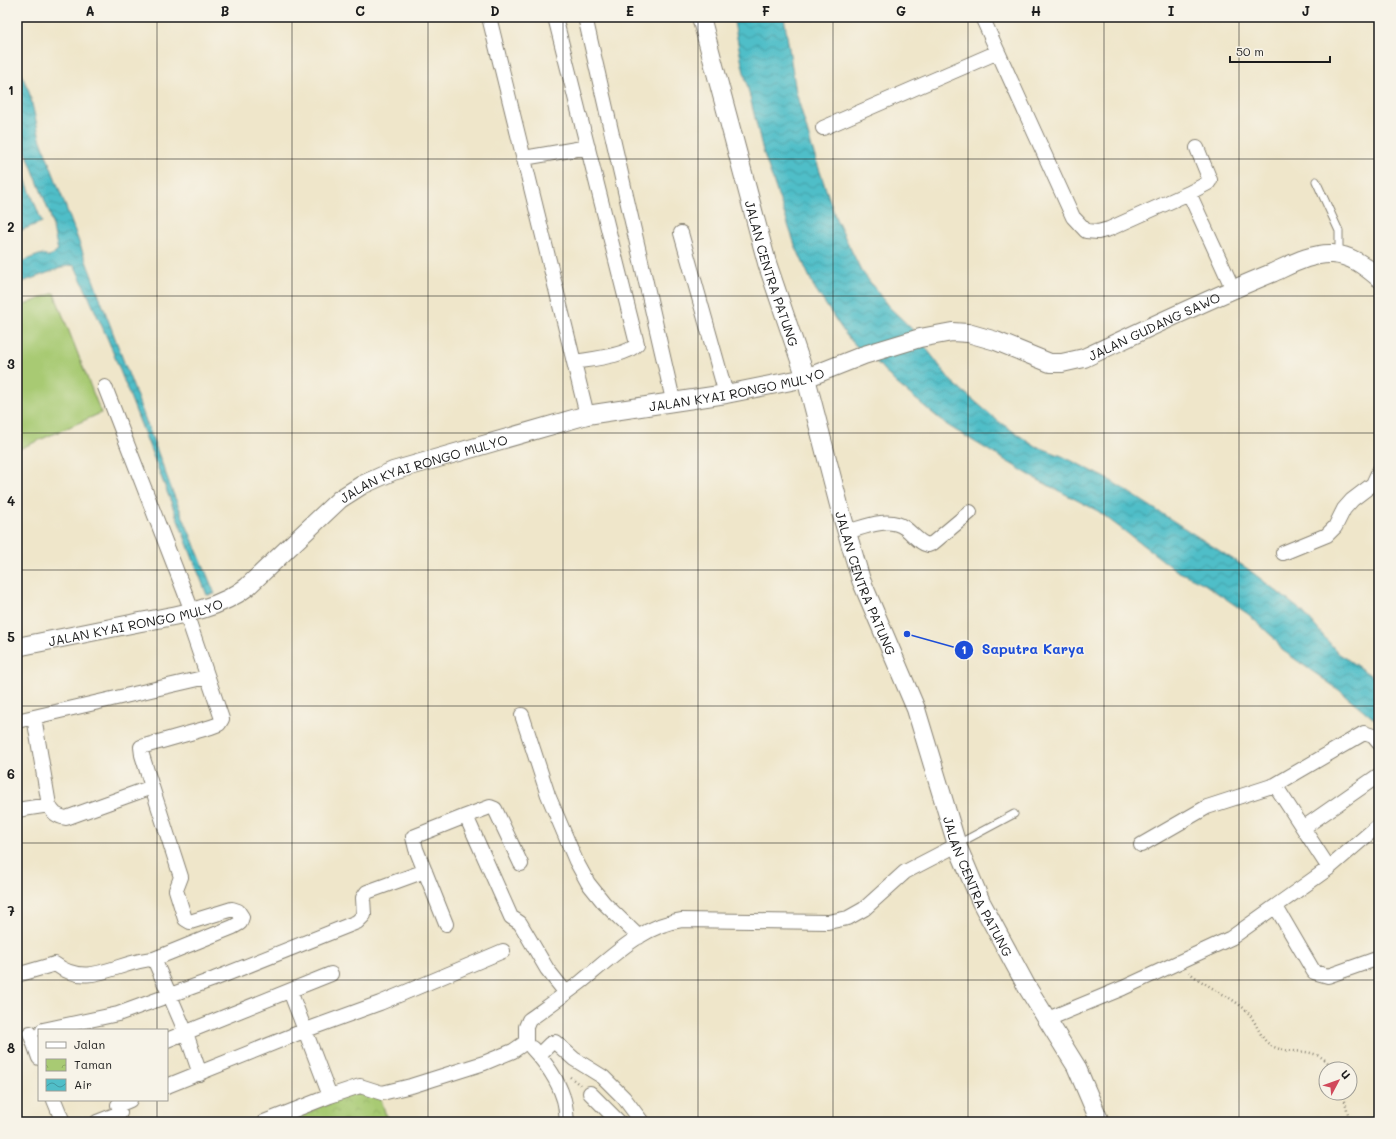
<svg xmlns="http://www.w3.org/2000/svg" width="1396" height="1139" viewBox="0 0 1396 1139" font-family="Mali,sans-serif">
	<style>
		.grass { fill: #a8ca73; stroke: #627348 }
		.park { fill: url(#park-crowns); stroke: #627348 }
		.water { fill: url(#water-waves); stroke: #366d72 }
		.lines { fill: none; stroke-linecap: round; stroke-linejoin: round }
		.service-casing { stroke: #868173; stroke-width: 9 }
		.minor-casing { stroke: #868173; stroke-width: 16 }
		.tertiary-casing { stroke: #868173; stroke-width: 20 }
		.path { stroke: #868173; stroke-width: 2.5; stroke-dasharray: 1 3; stroke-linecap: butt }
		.service { stroke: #fff; stroke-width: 7 }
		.minor { stroke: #fff; stroke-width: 14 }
		.tertiary { stroke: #fff; stroke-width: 18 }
		.grid { fill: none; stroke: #1c1c1c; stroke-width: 1; stroke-opacity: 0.55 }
		.labels { text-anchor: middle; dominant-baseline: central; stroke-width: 3.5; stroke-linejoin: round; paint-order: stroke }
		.street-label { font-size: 13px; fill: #1c1c1c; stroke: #f7f3e8 }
		.leader { fill: none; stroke: #1d4ed8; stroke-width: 1.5 }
		.callout-dot { fill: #1d4ed8; stroke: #f7f3e8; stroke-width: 1.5 }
		.mark-label { font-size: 12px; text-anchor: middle; font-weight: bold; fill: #fff }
		.callout-label { font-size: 14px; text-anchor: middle; font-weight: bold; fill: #1d4ed8; stroke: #f7f3e8; stroke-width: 3.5; stroke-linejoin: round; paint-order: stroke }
		.neatline { fill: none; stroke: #1c1c1c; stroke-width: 1.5 }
		.grid-label { font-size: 13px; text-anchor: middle; font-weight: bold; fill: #1c1c1c }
	</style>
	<defs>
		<pattern id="park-crowns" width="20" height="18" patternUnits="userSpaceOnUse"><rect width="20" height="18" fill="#a8ca73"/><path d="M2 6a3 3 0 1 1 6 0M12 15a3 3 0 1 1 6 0" fill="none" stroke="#90ad63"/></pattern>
		<pattern id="water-waves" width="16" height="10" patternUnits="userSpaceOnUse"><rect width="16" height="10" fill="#50bec8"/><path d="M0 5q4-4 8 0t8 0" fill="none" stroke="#429aa2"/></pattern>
	</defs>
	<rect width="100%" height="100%" fill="#f7f3e8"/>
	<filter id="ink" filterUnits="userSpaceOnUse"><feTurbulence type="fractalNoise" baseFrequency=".025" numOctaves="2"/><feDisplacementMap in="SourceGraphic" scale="8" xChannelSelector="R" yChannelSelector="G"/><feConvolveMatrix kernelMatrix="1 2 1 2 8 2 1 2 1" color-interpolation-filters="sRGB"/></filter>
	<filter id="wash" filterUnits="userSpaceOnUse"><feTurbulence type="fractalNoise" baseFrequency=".012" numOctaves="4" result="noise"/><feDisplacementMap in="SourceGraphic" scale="16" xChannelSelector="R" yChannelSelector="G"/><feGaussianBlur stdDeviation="0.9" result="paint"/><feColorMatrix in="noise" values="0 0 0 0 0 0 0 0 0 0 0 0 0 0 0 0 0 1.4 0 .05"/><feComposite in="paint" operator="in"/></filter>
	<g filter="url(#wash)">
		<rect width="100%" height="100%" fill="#efe6ca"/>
		<path class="grass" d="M 54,293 L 101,413 L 17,450 L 17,308 Z"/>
		<path class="park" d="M 358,1091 L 380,1096 L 388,1122 L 274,1122 Z"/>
		<path class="water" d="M 733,17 L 784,17 L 796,92 L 812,148 L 836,219 L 861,270 L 888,306 L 911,328 L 951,381 L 998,421 L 1033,445 L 1062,456 L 1108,479 L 1248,569 L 1303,612 L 1338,653 L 1379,681 L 1379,723 L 1339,690 L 1282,650 L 1274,638 L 1248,614 L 1203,583 L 1177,571 L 1098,511 L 1036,479 L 947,425 L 895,382 L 867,352 L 859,349 L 846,335 L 814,287 L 795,245 L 763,151 L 742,64 Z
			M 17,65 L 29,91 L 40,138 L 173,493 L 215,594 L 207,595 L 109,342 L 75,266 L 69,265 L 17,284 L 17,263 L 42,254 L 49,257 L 58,251 L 50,214 L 17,129 Z
			M 17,158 L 42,222 L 17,232 Z"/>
	</g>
	<g filter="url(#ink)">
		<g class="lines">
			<g class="service-casing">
				<path id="service" d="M 1316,181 L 1339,231 L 1339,254
					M 958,844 L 1014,814"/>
			</g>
			<g class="minor-casing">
				<path id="minor" d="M 489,17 L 587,415
					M 555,17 L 637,344 C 627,356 591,359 574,362
					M 585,17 L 673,400
					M 982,17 L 1073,217 L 1086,231 L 1098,232 L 1109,229 L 1189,193
					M 823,128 L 998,52
					M 1197,148 L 1210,180 L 1208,183 L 1189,193 L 1233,289
					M 524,158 L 588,147
					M 681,233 L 726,394
					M 105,387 L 192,611
					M 847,532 C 864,527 889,516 905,528 C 913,534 919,543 928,545 L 933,543 L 970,512
					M 1283,553 L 1327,535 L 1335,527 L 1344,509 L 1352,500 L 1373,484 L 1379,471
					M 522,715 L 548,795 L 576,861 L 588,883 L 604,903 L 639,937
					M 17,721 L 34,717
					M 1275,785 L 1364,733 L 1373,736 L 1379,743
					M 152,787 L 142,755 L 141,747 L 211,727 L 219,724 L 222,719 L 186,613
					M 49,805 L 34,717 L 207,677
					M 17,810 L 49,805 C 53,813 56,816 66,818 L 152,787 L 181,877 L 176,890 L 185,919 L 190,922 L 232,909 L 238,911 L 242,917 L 240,923 L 233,927 L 154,959
					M 466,816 L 490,807 L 495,809 L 521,864
					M 1303,828 L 1379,775
					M 1141,845 L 1207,807 L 1275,785 L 1329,868
					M 1276,907 L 1314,972 L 1328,976 L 1379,958
					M 446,924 L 416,849 L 413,837 L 466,816 L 511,917 L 520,923 L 547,969 L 566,993
					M 17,975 L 55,964 C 89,990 119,960 154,959 L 186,1033 L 200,1074
					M 290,991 L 330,1096
					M 1048,1019 L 1123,988 L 1231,938 L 1329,868 L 1379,825
					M 43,1030 L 118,1014 L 214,979 L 357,922 L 364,915 L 363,898 L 367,892 L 425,871
					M 30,1033 L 39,1058
					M 167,1040 L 331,974
					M 532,1048 C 545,1062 557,1078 563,1097 C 566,1104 566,1114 567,1122
					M 539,1055 L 550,1044 L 555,1042 L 574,1059 L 603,1077 L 624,1098 L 642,1122
					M 167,1086 L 306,1030 L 380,1003 L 503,951
					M 590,1093 L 619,1122
					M 54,1100 L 63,1122
					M 118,1105 L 130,1100
					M 97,1122 L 120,1113
					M 264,1122 L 330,1096 L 360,1086 L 382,1093 L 411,1086 L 484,1063 L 513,1051 L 526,1042 L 526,1027 L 529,1020 C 547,1007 564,995 581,982 C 611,958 642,925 682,920 L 828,922 L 848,918 L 864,909 L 905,872 L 957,845"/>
			</g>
			<g class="tertiary-casing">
				<g id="tertiary">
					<path id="s1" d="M 701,17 L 767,263 L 806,378 L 840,509 L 861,580 L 916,709 L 957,845 L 981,902 L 1027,987 L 1076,1066 L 1100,1122"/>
					<path id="s2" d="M 17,647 C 55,639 93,632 131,624 C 170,616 215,612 247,587 L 340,499 L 362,485 L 393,471 L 587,415 L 726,394 L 806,378 L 864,355 L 920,338 L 952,332 L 968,333 L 996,341 L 1050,363 L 1062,363 L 1084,358 C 1146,329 1208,299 1272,273 C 1290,265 1311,253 1332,254 C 1351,255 1365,266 1379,278"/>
				</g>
			</g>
			<path class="path" d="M 1189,972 C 1205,987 1238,999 1249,1014 C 1257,1023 1261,1041 1272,1046 C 1294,1057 1315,1043 1333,1069
				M 570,1077 L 580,1085
				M 1343,1093 L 1350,1122"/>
			<use href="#service" class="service"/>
			<use href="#minor" class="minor"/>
			<use href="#tertiary" class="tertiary"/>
		</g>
	</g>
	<path class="grid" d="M 157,17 L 157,1030M 292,17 L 292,1122M 428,17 L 428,1122M 563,17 L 563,1122M 698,17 L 698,1122M 833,17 L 833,1122M 968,17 L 968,1122M 1104,17 L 1104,1122M 1239,17 L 1239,1122M 17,159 L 1379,159M 17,296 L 1379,296M 17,433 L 1379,433M 17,570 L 1379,570M 17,706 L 1379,706M 17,843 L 1379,843M 17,980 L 1379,980M 157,1100 L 157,1122"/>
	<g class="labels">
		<g class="street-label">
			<text stroke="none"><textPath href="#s1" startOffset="266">JALAN CENTRA PATUNG</textPath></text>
			<text stroke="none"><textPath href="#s2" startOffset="1220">JALAN GUDANG SAWO</textPath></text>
			<text stroke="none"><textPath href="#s2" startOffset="781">JALAN KYAI RONGO MULYO</textPath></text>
			<text stroke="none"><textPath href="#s2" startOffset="457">JALAN KYAI RONGO MULYO</textPath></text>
			<text stroke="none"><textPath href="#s1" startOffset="590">JALAN CENTRA PATUNG</textPath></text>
			<text stroke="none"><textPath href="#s2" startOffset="121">JALAN KYAI RONGO MULYO</textPath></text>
			<text stroke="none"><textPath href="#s1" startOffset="914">JALAN CENTRA PATUNG</textPath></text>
		</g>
	</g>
	<path class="leader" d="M907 634L964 650"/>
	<g class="callout-dot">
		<circle cx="907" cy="634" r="4"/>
		<circle cx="964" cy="650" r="10"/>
	</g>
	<g class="mark-label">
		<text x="964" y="654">1</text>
	</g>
	<g class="callout-label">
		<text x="1033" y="654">Saputra Karya</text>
	</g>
	<rect width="1396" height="1139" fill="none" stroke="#f7f3e8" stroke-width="44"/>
	<rect x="38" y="1029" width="130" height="72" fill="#f7f3e8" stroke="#9f9d96"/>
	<rect x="46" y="1042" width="20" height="6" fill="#ffffff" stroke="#9f9d96"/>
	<text x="74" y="1049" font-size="12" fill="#1c1c1c">Jalan</text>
	<rect x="46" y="1059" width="20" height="12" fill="url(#park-crowns)" stroke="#9f9d96"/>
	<text x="74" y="1069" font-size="12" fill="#1c1c1c">Taman</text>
	<rect x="46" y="1079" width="20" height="12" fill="url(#water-waves)" stroke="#9f9d96"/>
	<text x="74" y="1089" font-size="12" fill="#1c1c1c">Air</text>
	<g transform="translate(1338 1081) rotate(49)"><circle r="19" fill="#f7f3e8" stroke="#9f9d96"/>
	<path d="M0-3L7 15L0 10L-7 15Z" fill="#d1495b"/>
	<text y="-6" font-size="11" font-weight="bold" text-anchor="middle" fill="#1c1c1c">U</text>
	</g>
	<path d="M1230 56v6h100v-6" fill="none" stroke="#1c1c1c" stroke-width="2"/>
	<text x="1236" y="56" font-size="12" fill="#1c1c1c" stroke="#f7f3e8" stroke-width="3" paint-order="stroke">50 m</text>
	<rect x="22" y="22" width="1352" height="1095" class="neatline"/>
	<g class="grid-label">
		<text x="90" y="16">A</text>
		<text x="225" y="16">B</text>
		<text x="360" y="16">C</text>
		<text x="495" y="16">D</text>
		<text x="630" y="16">E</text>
		<text x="766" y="16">F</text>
		<text x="901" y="16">G</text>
		<text x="1036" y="16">H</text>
		<text x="1171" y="16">I</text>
		<text x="1306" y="16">J</text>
		<text x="11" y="95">1</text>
		<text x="11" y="232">2</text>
		<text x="11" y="369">3</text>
		<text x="11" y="506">4</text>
		<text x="11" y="642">5</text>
		<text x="11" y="779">6</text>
		<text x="11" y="916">7</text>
		<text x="11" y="1053">8</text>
	</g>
</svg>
